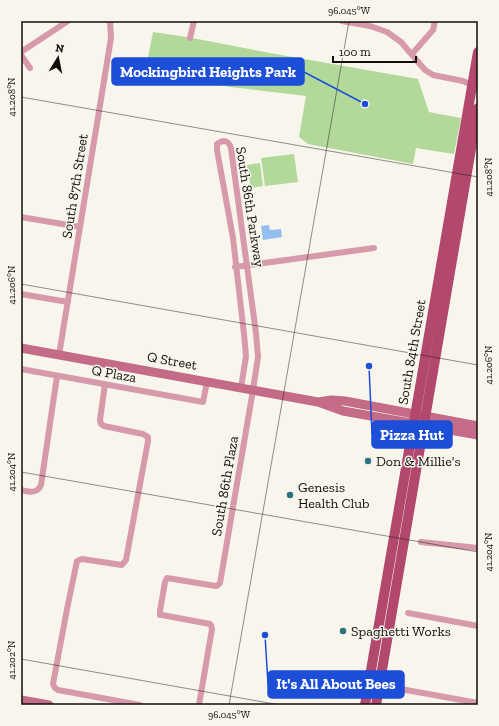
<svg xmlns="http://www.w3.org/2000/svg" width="499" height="726" viewBox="0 0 499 726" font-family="'Zilla Slab',serif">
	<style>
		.green { fill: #b2d99a }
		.water { fill: #94bdf2 }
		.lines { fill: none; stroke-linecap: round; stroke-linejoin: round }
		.street { stroke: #d79aab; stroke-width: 6 }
		.secondary { stroke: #c46c87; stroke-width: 9 }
		.primary { stroke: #b3486e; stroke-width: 10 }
		.ticks { fill: none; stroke: #0f0e0b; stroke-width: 1; stroke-opacity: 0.45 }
		.poi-dot { fill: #2e7282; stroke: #f7f5ec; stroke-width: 1.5 }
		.labels { text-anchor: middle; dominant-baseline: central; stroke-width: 3; stroke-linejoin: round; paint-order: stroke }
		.street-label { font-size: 14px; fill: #0f0e0b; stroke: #f7f5ec }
		.poi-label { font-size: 14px; fill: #0f0e0b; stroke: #f7f5ec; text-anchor: start }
		.leader { fill: none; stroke: #1d4ed8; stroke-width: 1.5 }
		.callout-dot { fill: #1d4ed8; stroke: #f7f5ec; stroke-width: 1.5 }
		.callout { fill: #1d4ed8; stroke: #1d4ed8; stroke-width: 1.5 }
		.callout-label { font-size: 15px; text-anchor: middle; font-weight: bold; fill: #fff }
		.neatline { fill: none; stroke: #0f0e0b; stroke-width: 1.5 }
		.ticks-label { font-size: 10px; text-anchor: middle; fill: #0f0e0b }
	</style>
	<rect width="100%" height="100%" fill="#f7f5ec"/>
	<path class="green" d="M 153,32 L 187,37 L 270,53 L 418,79 L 429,112 L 461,118 L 454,154 L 416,148 L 413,164 L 308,144 L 299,137 L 306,96 L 231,87 L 145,73 Z
		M 294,154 L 298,182 L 265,186 L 261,158 Z
		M 260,163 L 263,186 L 251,188 L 247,165 Z"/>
	<path class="water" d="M 269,225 L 270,230 L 281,229 L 282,237 L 263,240 L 261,226 Z"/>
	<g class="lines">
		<path class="street" d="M 342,21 L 370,26 L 387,32 L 401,42 L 425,70 L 433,75 L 463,81 L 478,88
			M 190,38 L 194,21
			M 21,52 L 68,21
			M 412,54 L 433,30 L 435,21
			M 21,55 L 30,68
			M 21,217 L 80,227
			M 235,267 L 374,248
			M 21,294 L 68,302
			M 59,355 L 111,38 L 110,21
			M 21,369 L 203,402 L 207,382
			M 105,384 L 100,420 L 101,424 L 104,426 L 143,434 L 148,437 L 148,441 L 126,560 L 122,565 L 82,559 L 77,561 L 67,609 L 53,684 L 55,688 L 58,690 L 140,705
			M 21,490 C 29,492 37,494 41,485 L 57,376
			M 421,542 L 478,548
			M 408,613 L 478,626
			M 395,688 L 478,703
			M 199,705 L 212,629 L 211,625 L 210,624 L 162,615 L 160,615 L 160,611 L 165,582 L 167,578 L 216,586 L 218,585 L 220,583 L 253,390 L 258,357 L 256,333 L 231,148 C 228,139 223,140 217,144 L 217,150 L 233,238 L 244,334 L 246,356 L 241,388"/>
		<path class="secondary" d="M 21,348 L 318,402 L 343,411 L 478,435
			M 318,402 L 331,400 L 345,401 L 478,426
			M 21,700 L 49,705"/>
		<path class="primary" d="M 365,705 L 478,52
			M 376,705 L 478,108"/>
	</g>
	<path class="ticks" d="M 21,97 L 478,177M 21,284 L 478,365M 21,472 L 478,552M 21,659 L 280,705M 229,705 L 349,21"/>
	<g class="poi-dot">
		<circle cx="368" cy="461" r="4"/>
		<circle cx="290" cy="495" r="4"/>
		<circle cx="343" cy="631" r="4"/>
	</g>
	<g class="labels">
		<g class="street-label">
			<text transform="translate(75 186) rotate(-81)">South 87th Street</text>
			<text transform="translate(250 207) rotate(81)">South 86th Parkway</text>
			<text transform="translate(412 352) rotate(-80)">South 84th Street</text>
			<text transform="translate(172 361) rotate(10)">Q Street</text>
			<text transform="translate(114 374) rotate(10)">Q Plaza</text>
			<text transform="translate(225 486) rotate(-80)">South 86th Plaza</text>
		</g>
		<g class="poi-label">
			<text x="376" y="461">Don &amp; Millie's</text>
			<text x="298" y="487">Genesis<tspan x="298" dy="16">Health Club</tspan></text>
			<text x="351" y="631">Spaghetti Works</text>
		</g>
	</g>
	<path class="leader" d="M365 104L304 72M369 366L372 434M265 635L268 684"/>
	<g class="callout-dot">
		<circle cx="365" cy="104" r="4"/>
		<circle cx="369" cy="366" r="4"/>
		<circle cx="265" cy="635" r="4"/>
	</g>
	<g class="callout">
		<rect x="112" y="58" width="192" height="27" rx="4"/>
		<rect x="372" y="421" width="80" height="27" rx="4"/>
		<rect x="268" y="671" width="136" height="27" rx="4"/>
	</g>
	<g class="callout-label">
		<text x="208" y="77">Mockingbird Heights Park</text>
		<text x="412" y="440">Pizza Hut</text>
		<text x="336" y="689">It's All About Bees</text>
	</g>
	<rect width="499" height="726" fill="none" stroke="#f7f5ec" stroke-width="44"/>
	<g transform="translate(58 58) rotate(10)" stroke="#f7f5ec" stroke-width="3" paint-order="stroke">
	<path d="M0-3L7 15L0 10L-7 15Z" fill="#0f0e0b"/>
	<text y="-6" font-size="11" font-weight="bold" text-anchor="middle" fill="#0f0e0b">N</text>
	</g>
	<path d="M333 56v6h83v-6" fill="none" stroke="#0f0e0b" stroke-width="2"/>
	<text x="339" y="56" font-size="12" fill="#0f0e0b" stroke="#f7f5ec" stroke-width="3" paint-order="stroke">100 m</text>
	<rect x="22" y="22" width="455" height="682" class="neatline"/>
	<g class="ticks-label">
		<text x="349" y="14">96.045°W</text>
		<text transform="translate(11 97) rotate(-90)" y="4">41.208°N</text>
		<text transform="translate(488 177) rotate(-90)" y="4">41.208°N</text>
		<text transform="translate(11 285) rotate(-90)" y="4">41.206°N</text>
		<text transform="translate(488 365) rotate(-90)" y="4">41.206°N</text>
		<text transform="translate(11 472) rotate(-90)" y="4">41.204°N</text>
		<text transform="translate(488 552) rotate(-90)" y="4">41.204°N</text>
		<text transform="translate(11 660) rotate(-90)" y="4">41.202°N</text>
		<text x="229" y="718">96.045°W</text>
	</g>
</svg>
